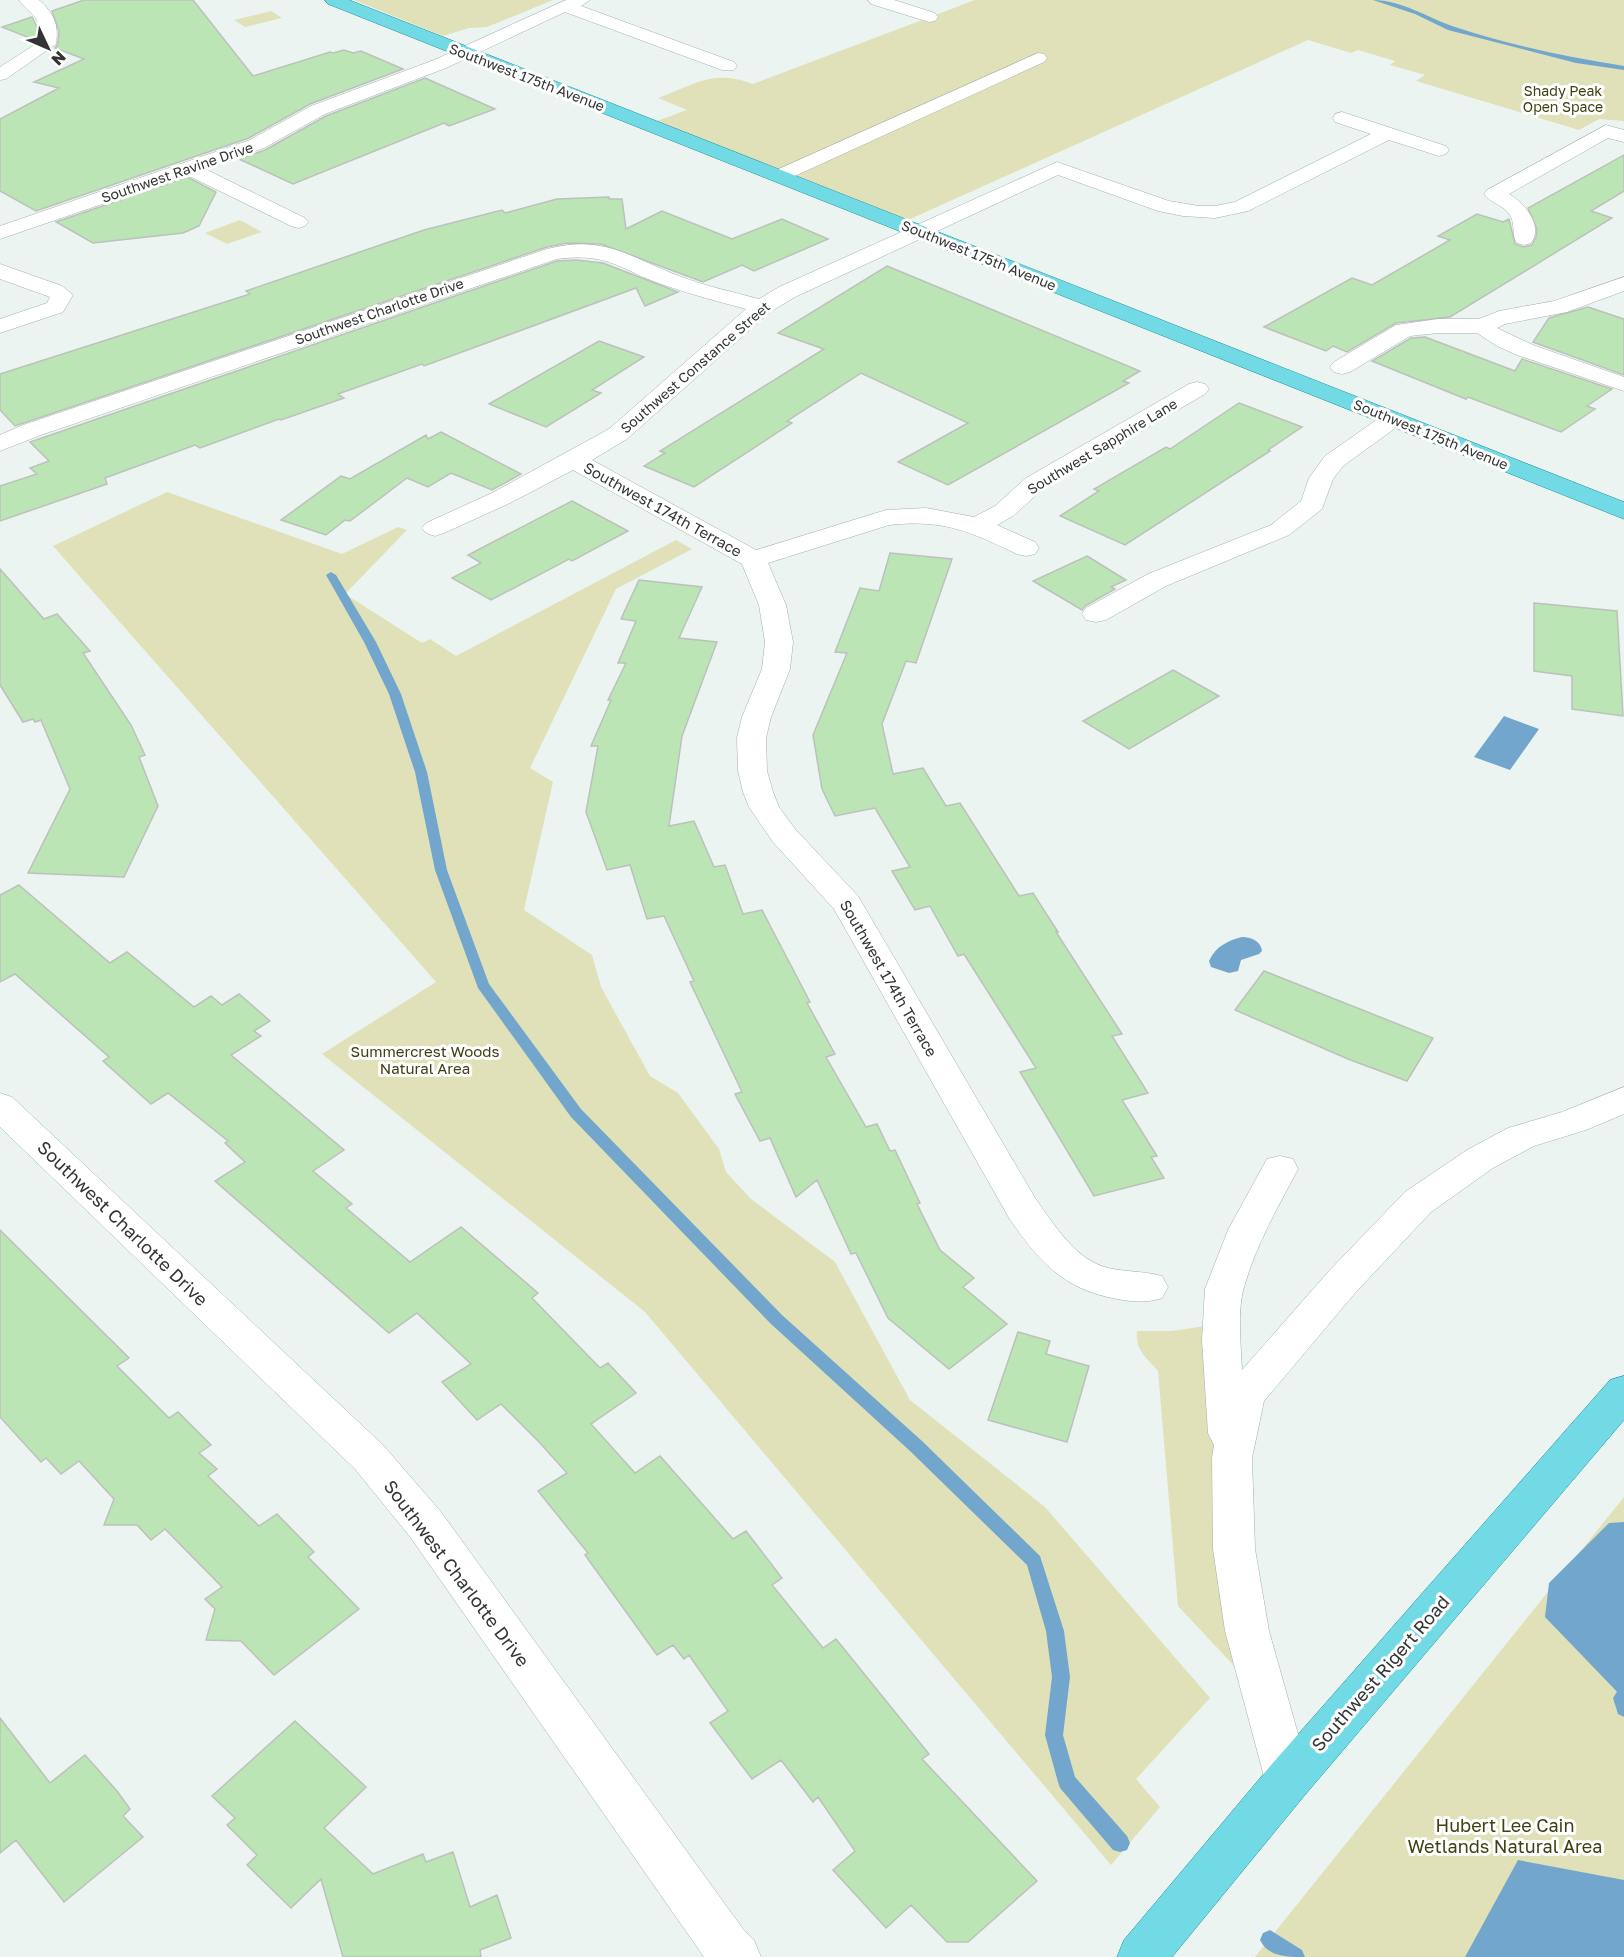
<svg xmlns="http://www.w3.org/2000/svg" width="1624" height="1957" viewBox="0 0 1624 1957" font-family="'Golos Text',sans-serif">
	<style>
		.green { fill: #e0e1b8 }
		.water { fill: #73a6cc }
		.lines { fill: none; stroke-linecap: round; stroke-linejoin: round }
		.stream { fill: #73a6cc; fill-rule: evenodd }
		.building { fill: #bce5b5; stroke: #bcc1bb; stroke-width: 1.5 }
		.minor-casing { stroke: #a6afac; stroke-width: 1 }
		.major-casing { stroke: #1d909b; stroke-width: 1 }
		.minor { fill: #fff; fill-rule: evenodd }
		.major { fill: #71dae5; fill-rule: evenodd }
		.labels { text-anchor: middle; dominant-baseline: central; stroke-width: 6; stroke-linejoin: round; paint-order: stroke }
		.far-street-label { font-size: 14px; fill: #323534; stroke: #fff }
		.far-park-label { font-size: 14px; fill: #414013; stroke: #fff }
		.street-label { font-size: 15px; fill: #323534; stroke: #fff }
		.park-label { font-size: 15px; fill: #414013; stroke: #fff }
		.near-street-label { font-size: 18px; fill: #323534; stroke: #fff }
		.near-park-label { font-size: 18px; fill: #414013; stroke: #fff }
	</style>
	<rect width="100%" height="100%" fill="#ebf4f1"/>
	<path class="green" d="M 354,0 L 553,0 L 487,27 L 469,28 L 443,36 Z
		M 975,0 L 1624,0 L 1624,121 L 1599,119 L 1579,130 L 1416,81 L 1425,75 L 1390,65 L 1395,61 L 1358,50 L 1351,53 L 1308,40 L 908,220 L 657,121 L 687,110 L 658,98 C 696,84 713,69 753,84 Z
		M 271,11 L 282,18 L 245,27 L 234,20 Z
		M 240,220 L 262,232 L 227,244 L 205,233 Z
		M 167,492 L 342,554 L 398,527 L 407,530 L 345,594 L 422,643 L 430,639 L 456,656 L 676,540 L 692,549 L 616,589 L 530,768 L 553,782 L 524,910 L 592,955 L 601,987 L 650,1076 L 678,1093 L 719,1149 L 726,1172 L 751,1199 L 835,1262 L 910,1400 L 1045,1507 L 1210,1698 L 1136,1779 L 1160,1807 L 1111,1865 L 645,1312 L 322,1054 L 436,982 L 53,546 Z
		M 1206,1326 L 1236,1668 L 1178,1606 L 1158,1371 C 1146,1357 1135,1350 1137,1331 L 1172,1331 Z
		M 1624,1497 L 1624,1957 L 1255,1957 Z"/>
	<path class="water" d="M 1504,716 L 1539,729 L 1510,770 L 1474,757 Z
		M 1242,937 C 1251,937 1261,941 1262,951 L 1259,954 L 1241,960 L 1238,971 L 1229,973 L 1211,967 L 1209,961 C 1216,946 1227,941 1242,937 Z
		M 1624,1522 L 1624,1699 L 1545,1617 L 1549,1583 L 1609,1523 Z
		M 1518,1860 L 1624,1880 L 1624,1957 L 1465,1957 Z"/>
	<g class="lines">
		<path class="stream" d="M 1373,0 C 1402,0 1428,18 1455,27 C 1509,45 1567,57 1624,66 L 1624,70 L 1576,63 L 1448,30 L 1415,14 Z
			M 331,572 L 336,575 L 376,642 L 401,694 L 427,772 L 447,870 L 489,984 L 581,1109 L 782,1315 L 922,1441 L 1040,1556 L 1064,1631 L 1070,1677 L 1063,1735 L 1075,1777 L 1127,1836 L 1130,1843 L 1127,1850 L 1120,1852 L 1113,1850 L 1060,1788 L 1058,1782 L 1045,1735 L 1052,1677 L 1046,1631 L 1027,1565 L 910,1451 L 770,1323 L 571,1117 L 478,988 L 435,870 L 415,772 L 389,694 L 364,642 L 326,575 Z
			M 1624,1688 L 1624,1717 L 1618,1714 L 1613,1698 L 1618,1690 Z
			M 1270,1930 L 1302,1950 L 1305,1957 C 1287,1957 1268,1957 1260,1940 L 1263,1933 Z"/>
	</g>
	<path class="building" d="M 84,0 L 193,0 L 253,76 L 330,52 L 333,53 L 344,50 L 353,53 L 361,51 L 403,69 L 310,104 L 249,138 L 36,211 L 0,191 L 0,119 L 59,88 L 34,82 L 84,59 L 55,48 L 58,44 L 59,31 L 52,11 Z
		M 32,17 L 37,27 L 37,41 L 2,27 Z
		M 425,78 L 495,109 L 449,126 L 444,123 L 293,184 L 239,159 L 265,150 L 326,116 Z
		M 1624,155 L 1624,191 L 1591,211 L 1612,218 L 1450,317 L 1396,323 L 1347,352 L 1333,346 L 1326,351 L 1264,327 L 1352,278 L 1372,285 L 1450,240 L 1438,236 L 1477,214 L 1503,222 L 1509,219 L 1515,244 L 1523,247 L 1532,245 L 1536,237 L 1537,229 L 1528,208 Z
		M 187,177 L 216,192 L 199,226 L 183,233 L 93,243 L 56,222 Z
		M 609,197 L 609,199 L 622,199 L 626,229 L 662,211 L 732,239 L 782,219 L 828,239 L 754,271 L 742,265 L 703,282 L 601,244 L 567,243 L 547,247 L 15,426 L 0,410 L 0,374 L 250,294 L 246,291 L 424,230 L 502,210 L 505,213 L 557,199 Z
		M 576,260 L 603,263 L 678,292 L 645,306 L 636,288 L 424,366 L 422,364 L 338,394 L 344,398 L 281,420 L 279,419 L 200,448 L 195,445 L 105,478 L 107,484 L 0,521 L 0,486 L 37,474 L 30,468 L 49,461 L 30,442 L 557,261 Z
		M 887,266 L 1140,371 L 1123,381 L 1129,383 L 948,485 L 898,462 L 968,423 L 861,373 L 787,421 L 792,423 L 694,487 L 644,466 L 665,453 L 660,451 L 824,349 L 778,333 Z
		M 1588,307 L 1624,319 L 1624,375 L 1533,342 L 1549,318 Z
		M 1425,337 L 1515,371 L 1522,359 L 1612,389 L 1587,406 L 1595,409 L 1561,432 L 1468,397 L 1466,399 L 1372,361 L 1411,338 Z
		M 599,341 L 644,357 L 592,390 L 601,393 L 546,427 L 489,404 Z
		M 1239,403 L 1302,427 L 1268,450 L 1270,451 L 1125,545 L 1060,516 L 1099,491 L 1094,489 L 1166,447 L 1170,449 Z
		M 441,432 L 521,474 L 492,490 L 451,473 L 428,487 L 407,478 L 350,521 L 345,520 L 326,535 L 281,520 L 341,476 L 350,479 L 426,435 L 428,439 Z
		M 572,501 L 628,531 L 572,561 L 569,559 L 491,600 L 452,578 L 481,563 L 468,555 Z
		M 890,553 L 952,559 L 916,663 L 906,661 L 882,724 L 893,774 L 923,768 L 946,806 L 960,803 L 1019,896 L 1033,893 L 1058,932 L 1056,932 L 1122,1034 L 1112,1036 L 1148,1093 L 1122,1100 L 1157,1156 L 1151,1157 L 1164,1178 L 1094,1196 L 1020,1072 L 1036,1068 L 964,954 L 958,956 L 930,906 L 915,910 L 892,871 L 910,867 L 875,808 L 835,816 L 822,789 L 813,735 L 847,653 L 835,652 L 860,588 L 879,591 Z
		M 1087,556 L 1126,580 L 1111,587 L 1115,589 L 1085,606 L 1082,610 L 1033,581 Z
		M 0,569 L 44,619 L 57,614 L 90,651 L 83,653 L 131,725 L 145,755 L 139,757 L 158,806 L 124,877 L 28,873 L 70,789 L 41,720 L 35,722 L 33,719 L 23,722 L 0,685 Z
		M 639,580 L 702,587 L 679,638 L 717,642 L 682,736 L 669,826 L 694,821 L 714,867 L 725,865 L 743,914 L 762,910 L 810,1002 L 807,1003 L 835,1054 L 826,1057 L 866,1127 L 877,1124 L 890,1151 L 895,1150 L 920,1203 L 917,1204 L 940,1250 L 974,1278 L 963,1287 L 1007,1324 L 949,1369 L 888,1318 L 856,1253 L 851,1254 L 817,1180 L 796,1197 L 770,1138 L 760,1141 L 735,1094 L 742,1092 L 690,982 L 694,981 L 664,916 L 647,919 L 630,865 L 607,870 L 586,812 L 598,746 L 591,746 L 611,700 L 608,700 L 626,663 L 618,663 L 636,621 L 621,619 Z
		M 1534,603 L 1617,611 L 1623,716 L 1572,709 L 1572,676 L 1534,671 Z
		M 1173,670 L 1219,696 L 1129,749 L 1083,721 Z
		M 19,885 L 110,963 L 127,952 L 194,1007 L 211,996 L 222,1005 L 239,994 L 270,1021 L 254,1031 L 261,1036 L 231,1055 L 344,1150 L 313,1171 L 352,1204 L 346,1208 L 410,1262 L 461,1227 L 538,1293 L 532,1298 L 600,1368 L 608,1363 L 636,1393 L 591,1424 L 635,1473 L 660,1456 L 733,1539 L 746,1531 L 782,1578 L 772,1585 L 823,1648 L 836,1639 L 929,1754 L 922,1759 L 1037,1881 L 968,1942 L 947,1942 L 911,1905 L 886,1928 L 833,1870 L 855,1851 L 818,1797 L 813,1802 L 781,1760 L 752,1779 L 710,1723 L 728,1711 L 689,1655 L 684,1659 L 673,1645 L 657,1655 L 585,1555 L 588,1553 L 538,1491 L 567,1473 L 539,1442 L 501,1404 L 477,1420 L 442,1382 L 471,1364 L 417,1313 L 389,1333 L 215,1181 L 245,1162 L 225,1143 L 228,1141 L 168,1093 L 151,1104 L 103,1061 L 109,1057 L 15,974 L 0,982 L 0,895 Z
		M 1264,971 L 1433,1038 L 1407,1081 L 1348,1059 L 1235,1010 Z
		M 0,1230 L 129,1358 L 117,1366 L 169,1418 L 178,1412 L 211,1445 L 199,1453 L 217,1469 L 208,1476 L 259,1526 L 277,1514 L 314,1552 L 308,1557 L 359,1609 L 274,1675 L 241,1641 L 206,1640 L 215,1609 L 205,1599 L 222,1587 L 165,1529 L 151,1540 L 137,1525 L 104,1525 L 114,1499 L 79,1461 L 61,1474 L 46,1458 L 41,1462 L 0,1417 Z
		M 1018,1332 L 1050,1341 L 1046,1354 L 1089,1366 L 1067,1442 L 988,1420 Z
		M 0,1718 L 50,1783 L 85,1755 L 117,1791 L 130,1809 L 123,1816 L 143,1837 L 64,1902 L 16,1840 L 0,1853 Z
		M 295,1721 L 366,1787 L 324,1828 L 373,1874 L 423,1854 L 426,1862 L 453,1852 L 470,1907 L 497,1895 L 511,1938 L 480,1950 L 481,1957 L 343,1957 L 321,1879 L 291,1908 L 247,1865 L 257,1855 L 227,1825 L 235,1818 L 212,1796 Z"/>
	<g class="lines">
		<g class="minor-casing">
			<path id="minor" d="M 19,0 L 39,0 C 54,13 59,25 56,44 L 6,79 L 0,80 L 0,67 L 39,42 C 43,16 32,17 19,0 Z
				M 566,0 L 590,0 L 581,6 L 734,62 L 737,66 L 734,70 L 722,70 L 565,12 L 446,68 L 325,114 L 264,148 L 205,169 L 305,218 L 308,222 L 305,226 L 298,228 L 291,226 L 187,175 L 0,239 L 0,226 L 250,140 L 311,106 L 434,60 Z
				M 868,0 L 894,0 L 935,13 L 938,17 L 935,21 L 929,22 L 871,4 Z
				M 1038,53 L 1044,54 L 1047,58 L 1044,62 L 786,180 L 772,180 L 769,176 L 772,172 Z
				M 1342,112 L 1446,146 L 1449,150 L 1446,154 L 1439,156 L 1389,140 L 1248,211 L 1215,218 L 1183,216 L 1158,211 L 1058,175 L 795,297 L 770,312 L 627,439 L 592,460 L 756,550 L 886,510 L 926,508 L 974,517 L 995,506 L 1026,478 L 1189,384 L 1197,382 L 1205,384 L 1209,389 L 1205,394 L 1044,488 L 1013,516 L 997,525 L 1035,542 L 1039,548 L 1035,554 L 1026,556 L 1017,554 C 969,531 943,519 889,525 L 768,563 L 786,605 L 793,642 L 790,669 L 771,717 L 766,738 L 767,771 L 773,792 L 779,807 L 795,829 L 858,896 L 1035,1198 C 1053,1223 1075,1260 1108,1268 C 1126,1272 1144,1271 1162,1276 L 1168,1287 L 1162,1298 C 1147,1303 1133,1302 1117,1299 C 1062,1289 1039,1261 1009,1218 L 834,909 L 773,842 L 749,807 L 743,792 L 738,771 L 737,738 L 742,717 L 762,669 L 765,642 L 759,605 L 742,564 L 573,470 L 510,503 L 444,533 L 435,536 L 426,533 L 422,528 L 426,523 L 492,493 L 609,429 L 746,309 C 720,302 693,295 667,286 C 620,271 612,252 557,259 L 41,435 L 0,451 L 0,435 L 23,425 L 547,249 C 604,234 629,257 679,276 C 705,286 733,292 759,299 L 779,287 L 1057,162 L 1169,201 L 1199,206 L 1215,206 L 1235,202 L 1371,134 L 1335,122 L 1333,118 L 1335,114 Z
				M 1606,125 L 1624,130 L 1624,142 L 1608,138 L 1509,194 C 1524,203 1544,225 1531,243 L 1524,245 L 1517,243 C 1511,235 1516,225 1510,215 C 1504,205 1490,203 1484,194 L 1487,190 Z
				M 0,264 L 62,286 L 73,295 L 63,312 L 0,333 L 0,319 L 47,303 L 50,297 L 0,279 Z
				M 1624,277 L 1624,291 L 1567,312 L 1505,324 L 1497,328 L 1533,345 L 1624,377 L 1624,391 L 1517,355 L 1497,346 L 1477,333 L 1438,333 L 1410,336 L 1350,372 L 1342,374 L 1334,372 L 1330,367 L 1334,362 L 1396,325 L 1438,319 L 1479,319 L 1499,311 L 1554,301 Z
				M 1393,412 L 1401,414 L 1405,419 L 1401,424 L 1343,466 L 1333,479 L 1322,509 L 1289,535 L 1166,586 L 1106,620 L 1096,622 L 1086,620 L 1082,614 L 1086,608 L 1148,574 L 1271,525 L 1301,501 L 1309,478 L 1325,456 L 1385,414 Z
				M 1624,1087 L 1624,1114 L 1586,1130 L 1534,1146 L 1493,1168 L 1431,1212 L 1355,1293 L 1264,1401 L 1252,1458 L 1255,1549 L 1269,1631 L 1311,1780 L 1304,1796 L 1288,1802 L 1272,1796 L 1265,1780 L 1225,1631 L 1213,1549 L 1212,1458 L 1214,1445 L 1208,1433 L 1202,1340 L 1205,1289 L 1228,1230 L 1267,1159 L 1280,1156 L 1293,1159 L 1298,1169 C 1278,1207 1256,1245 1244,1287 C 1237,1310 1241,1346 1242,1370 L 1329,1271 L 1405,1192 L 1467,1150 L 1508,1128 L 1562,1112 Z
				M 0,1093 L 12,1097 L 383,1445 L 441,1512 L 743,1929 L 754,1940 L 761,1957 L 704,1957 L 411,1538 L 355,1469 L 0,1127 Z"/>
		</g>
		<g class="major-casing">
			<path id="major" d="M 325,0 L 349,0 L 1624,502 L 1624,519 L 328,4 Z
				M 1624,1376 L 1624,1420 L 1304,1796 L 1172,1957 L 1117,1957 L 1124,1940 L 1272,1764 L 1610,1380 Z"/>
		</g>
		<use href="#minor" class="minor"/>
		<use href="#major" class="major"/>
	</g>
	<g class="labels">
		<g class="far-street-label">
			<text transform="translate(527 77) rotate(21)">Southwest 175th Avenue</text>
			<text transform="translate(177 172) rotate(-19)">Southwest Ravine Drive</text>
			<text transform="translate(979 255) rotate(22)">Southwest 175th Avenue</text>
			<text transform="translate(379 311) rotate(-19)">Southwest Charlotte Drive</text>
			<text transform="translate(695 367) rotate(-41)">Southwest Constance Street</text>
			<text transform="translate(1431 434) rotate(22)">Southwest 175th Avenue</text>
			<text transform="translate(1102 446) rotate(-31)">Southwest Sapphire Lane</text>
		</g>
		<g class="far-park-label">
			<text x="1563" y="90">Shady Peak<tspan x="1563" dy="16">Open Space</tspan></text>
		</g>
		<g class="street-label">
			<text transform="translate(663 509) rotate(29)">Southwest 174th Terrace</text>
			<text transform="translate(889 978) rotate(60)">Southwest 174th Terrace</text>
		</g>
		<g class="park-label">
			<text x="425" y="1051">Summercrest Woods<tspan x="425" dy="17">Natural Area</tspan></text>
		</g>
		<g class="near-street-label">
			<text transform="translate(123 1223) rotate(44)">Southwest Charlotte Drive</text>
			<text transform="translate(457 1573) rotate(53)">Southwest Charlotte Drive</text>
			<text transform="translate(1380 1673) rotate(-49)">Southwest Rigert Road</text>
		</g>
		<g class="near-park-label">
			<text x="1505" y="1825">Hubert Lee Cain<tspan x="1505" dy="21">Wetlands Natural Area</tspan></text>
		</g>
	</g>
	<g transform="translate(48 48) rotate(134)" stroke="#ffffff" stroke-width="4.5" paint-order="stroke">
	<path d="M0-4.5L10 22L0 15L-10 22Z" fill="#323534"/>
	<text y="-9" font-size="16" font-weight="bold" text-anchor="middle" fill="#323534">N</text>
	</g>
</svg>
